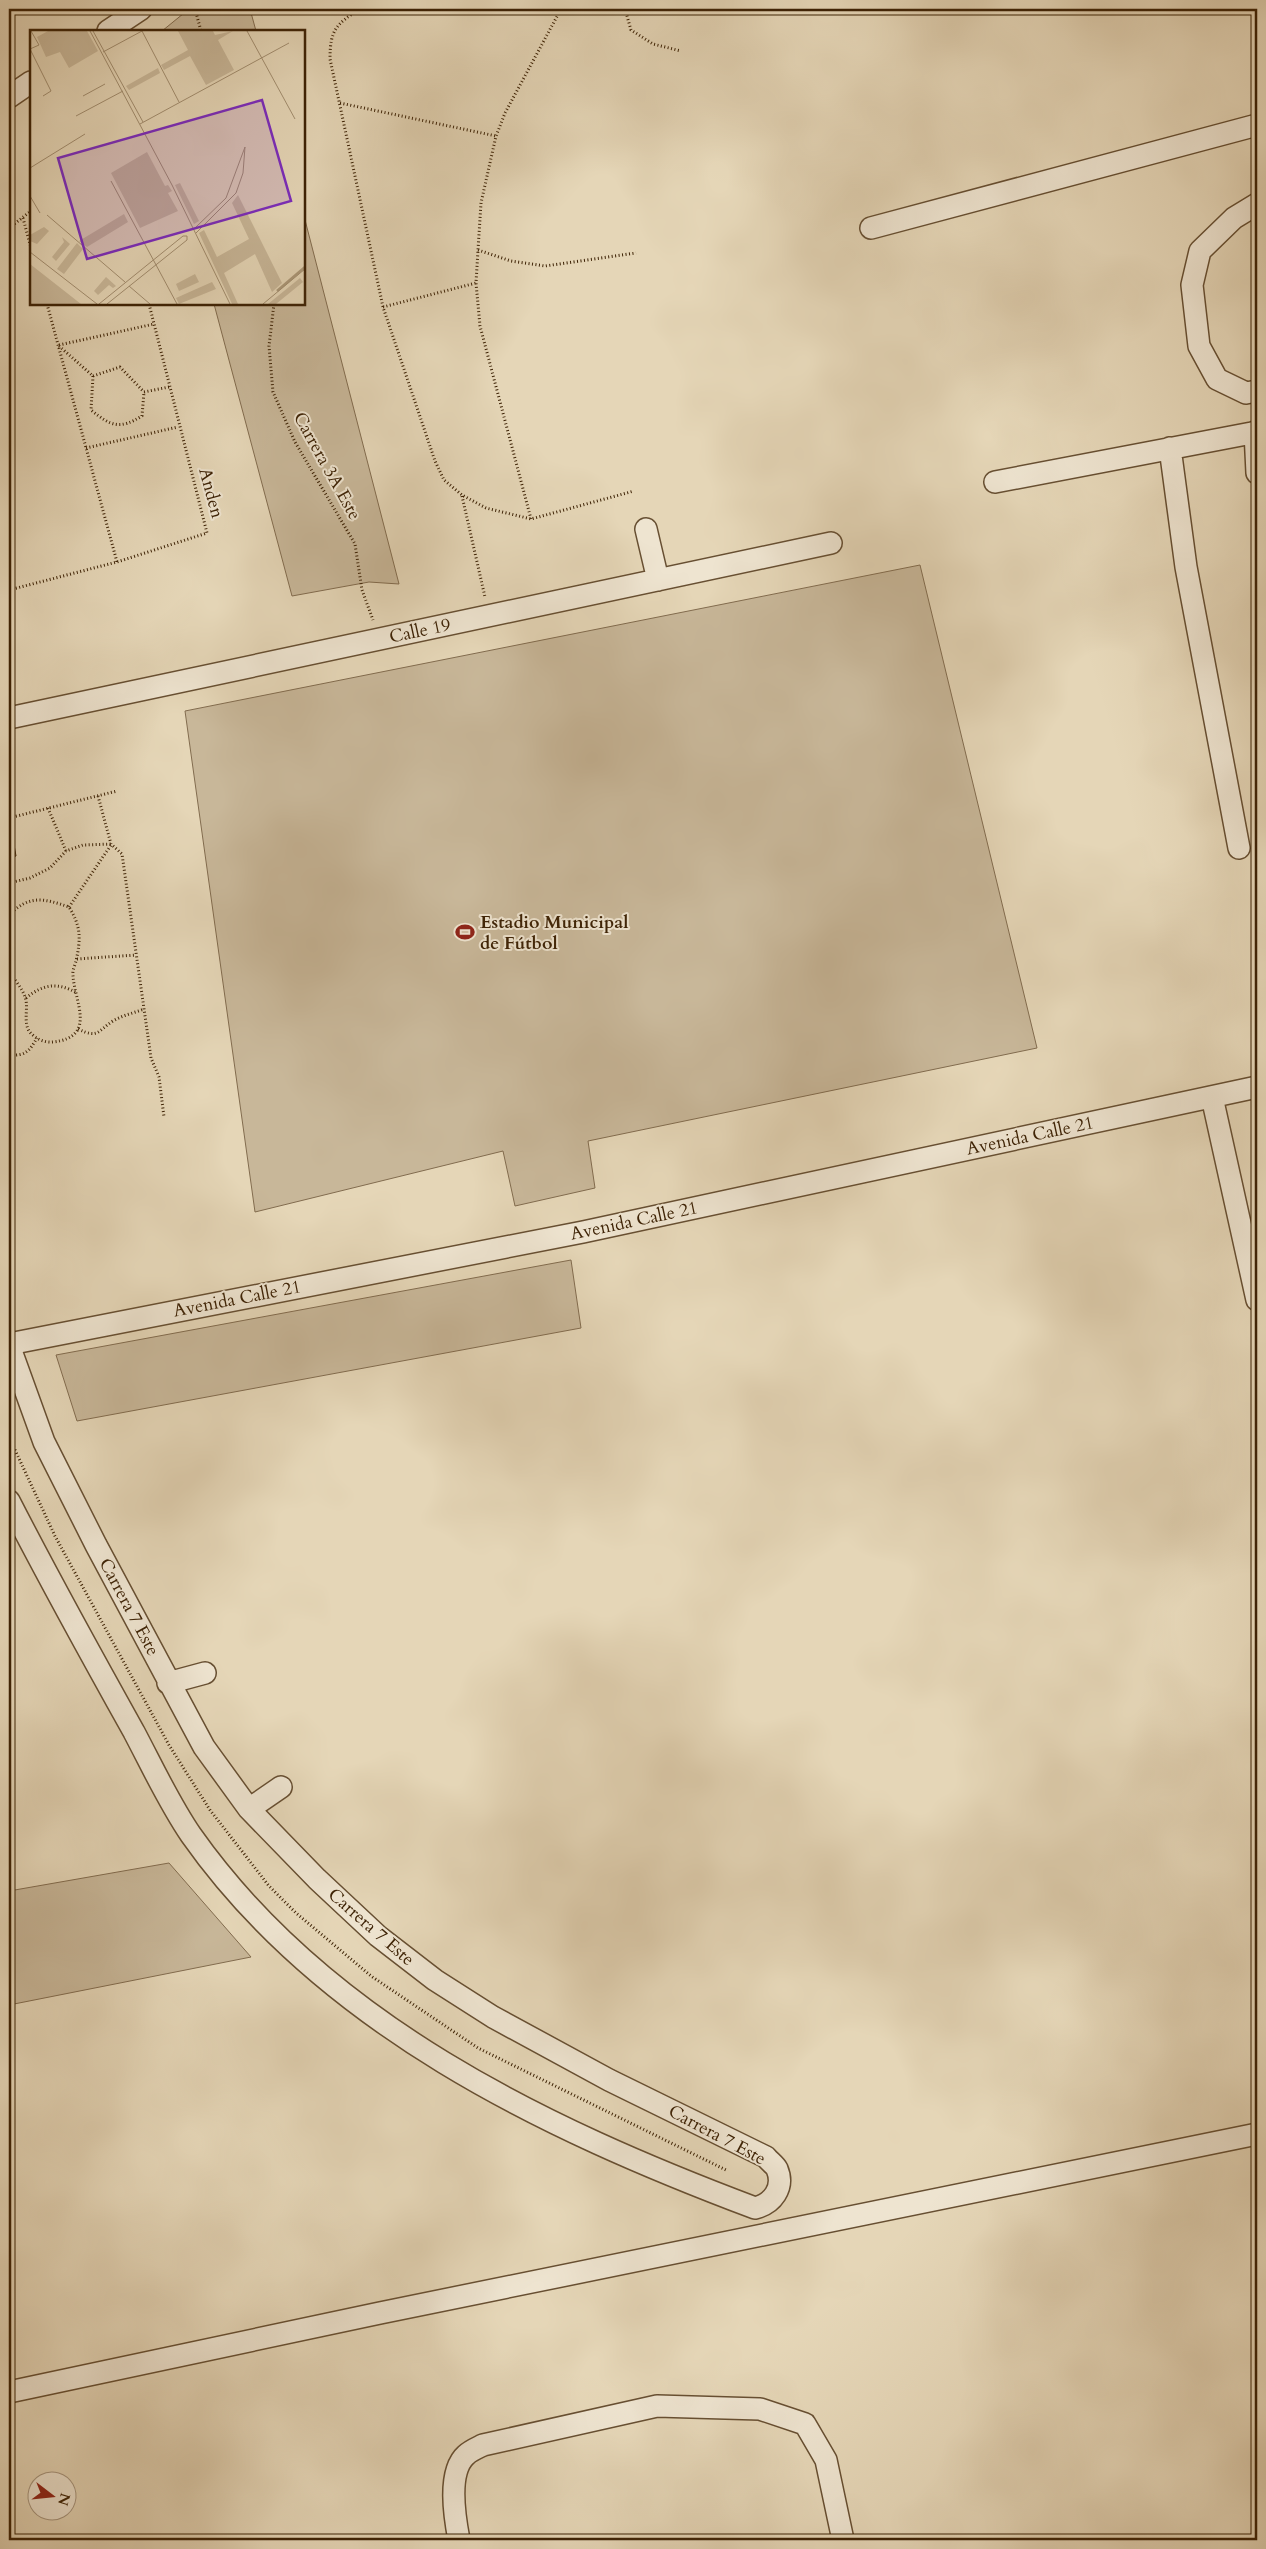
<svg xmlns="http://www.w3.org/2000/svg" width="1266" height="2549" viewBox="0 0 1266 2549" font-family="Cardo,serif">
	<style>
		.green { fill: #c8b799; stroke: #826c4f }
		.building { fill: #948062; stroke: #3d2205 }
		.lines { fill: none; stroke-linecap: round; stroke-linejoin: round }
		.minor-casing { stroke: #674f32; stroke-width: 24 }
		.path { stroke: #3d2205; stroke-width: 3; stroke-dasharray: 1 2.5; stroke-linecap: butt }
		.minor { stroke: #eee4d0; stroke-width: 21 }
		.labels { text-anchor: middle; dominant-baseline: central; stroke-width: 4; stroke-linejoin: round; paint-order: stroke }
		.street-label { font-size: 18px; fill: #3d2205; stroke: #eee4d0 }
		.poi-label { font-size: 18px; font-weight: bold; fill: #3d2205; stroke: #eee4d0; text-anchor: start }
		.inset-river { fill: none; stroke: #ac997a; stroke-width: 2.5 }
		.inset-road { fill: none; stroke: #a28e70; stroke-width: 1 }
		.view { fill: #7b2cbf; fill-opacity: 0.15; stroke: #7b2cbf; stroke-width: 2.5 }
		.inset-edge { fill: none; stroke: #3d2205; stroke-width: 2.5 }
	</style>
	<rect width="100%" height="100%" fill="#e5d6b7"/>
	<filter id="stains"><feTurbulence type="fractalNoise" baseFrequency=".004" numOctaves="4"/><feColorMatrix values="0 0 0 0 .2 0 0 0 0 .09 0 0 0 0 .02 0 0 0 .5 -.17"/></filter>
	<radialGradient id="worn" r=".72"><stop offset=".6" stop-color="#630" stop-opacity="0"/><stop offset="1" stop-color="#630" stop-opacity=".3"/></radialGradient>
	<path class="green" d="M 189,9 L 250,9 L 256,31 L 162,31 Z
		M 304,216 L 399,584 L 369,582 L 292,596 L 214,304 L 304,304 Z
		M 920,565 L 1037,1048 L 588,1141 L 595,1188 L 515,1206 L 503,1151 L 255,1212 L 185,711 Z
		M 571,1260 L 581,1328 L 77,1421 L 56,1355 Z
		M 169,1863 L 251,1957 L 9,2005 L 9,1891 Z"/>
	<path class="building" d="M 11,828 L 16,856 L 9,858 L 9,829 Z"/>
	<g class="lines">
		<g class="minor-casing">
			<path id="minor" d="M 108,31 L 141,9
				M 9,97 L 31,82
				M 1257,204 L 1234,218 L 1200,251 L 1192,285 L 1199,346 L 1217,379 L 1246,393 L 1257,391
				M 871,228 L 1257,125
				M 1255,432 L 1257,473
				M 1170,448 L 1186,567 L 1239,848
				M 995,482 L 1257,432
				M 646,529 L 658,580
				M 9,718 L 831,543
				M 1212,1097 L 1257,1300
				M 9,1344 L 583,1232 L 1257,1087
				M 9,1345 L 44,1442 L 96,1545 L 204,1747 L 249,1809 L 317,1879 L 378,1936 L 435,1980 L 493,2017 L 609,2080 L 766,2157 C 769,2161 775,2165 777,2169 C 785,2188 772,2204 755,2208 C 545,2129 324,2024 191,1835 C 169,1803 152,1766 134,1732 C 91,1655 49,1579 9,1501
				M 168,1683 L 205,1673
				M 249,1809 L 281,1787
				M 9,2392 L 380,2313 L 1257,2134
				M 459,2540 C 455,2519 447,2472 466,2455 C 470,2451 477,2448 483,2445 L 657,2406 L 760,2409 L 805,2424 L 826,2460 L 843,2540"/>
		</g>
		<path class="path" d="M 195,9 L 201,31
			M 360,9 C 336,24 330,30 330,59 L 383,307 L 435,461 L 444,480 L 462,495 L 486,508 L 531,519 L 634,491
			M 625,9 L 631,30 L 653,44 L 681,51
			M 340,103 L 496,136
			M 23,218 L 31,248
			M 9,228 L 31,211
			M 478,250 L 511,261 L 545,266 L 636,253
			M 47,304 L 117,562
			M 274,304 L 269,346 L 273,392 L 295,442 L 355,544 L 362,590 L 373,620
			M 383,307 L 476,283
			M 59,345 L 154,324
			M 59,346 L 93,376
			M 93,376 L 91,410 C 111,426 119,430 142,416 L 144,392
			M 93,376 L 120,367 L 144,392
			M 144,392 L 169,387
			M 86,448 L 178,427
			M 462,496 L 485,597
			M 531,519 L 480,326 L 476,283 L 478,250 L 481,203 L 496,136 L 505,113 L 561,9
			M 9,590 L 117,562 L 207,533 L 149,304
			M 98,796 L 111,844 L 122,854 L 151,1058 L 159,1077 L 164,1117
			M 48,808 L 66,851
			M 9,818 L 117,791
			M 9,883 L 30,878 L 50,868 L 66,851 L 83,845 L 111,844
			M 69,907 L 111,845
			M 9,915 C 29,895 43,898 69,907 C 81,926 81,939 76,961 C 75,965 72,971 73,976 C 75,1003 97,1037 53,1042 C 44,1043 34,1038 29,1031 C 23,1020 29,1007 25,997 C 22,988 14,979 9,971
			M 77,959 L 136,955
			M 26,998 C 43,984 58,982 77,993
			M 78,1029 C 99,1039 97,1031 113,1021 C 123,1015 134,1013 144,1009
			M 9,1055 C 25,1056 29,1052 37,1038
			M 9,1437 L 55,1536 L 169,1745 L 210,1810 L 269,1886 L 296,1913 L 371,1976 L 478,2048 L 728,2171"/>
		<use href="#minor" class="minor"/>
	</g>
	<defs>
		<g id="stadium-bare" transform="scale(1.5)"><path d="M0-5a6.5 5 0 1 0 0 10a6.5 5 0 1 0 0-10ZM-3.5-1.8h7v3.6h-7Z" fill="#8f2418" stroke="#eee4d0" stroke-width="2.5" paint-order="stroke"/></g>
	</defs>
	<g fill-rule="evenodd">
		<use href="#stadium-bare" x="465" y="932"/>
	</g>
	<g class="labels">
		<g class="street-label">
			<text transform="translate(327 466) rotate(61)">Carrera 3A Este</text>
			<text transform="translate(211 493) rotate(75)">Anden</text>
			<text transform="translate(420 631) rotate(-12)">Calle 19</text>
			<text transform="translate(1030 1136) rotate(-12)">Avenida Calle 21</text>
			<text transform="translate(634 1221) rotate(-12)">Avenida Calle 21</text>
			<text transform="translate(237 1299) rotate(-11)">Avenida Calle 21</text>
			<text transform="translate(129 1607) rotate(62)">Carrera 7 Este</text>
			<text transform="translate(371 1927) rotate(41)">Carrera 7 Este</text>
			<text transform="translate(717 2135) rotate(28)">Carrera 7 Este</text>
		</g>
		<g class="poi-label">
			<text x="480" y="922">Estadio Municipal<tspan x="480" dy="21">de Fútbol</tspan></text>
		</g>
	</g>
	<g transform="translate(30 30)">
		<rect width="275" height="275" fill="#e5d6b7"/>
		<path d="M 18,1 L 57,1 L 68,21 L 39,38 L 30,22 L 16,27 L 7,7 ZM 148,1 L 183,1 L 185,5 L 203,1 L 188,10 L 204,40 L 176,55 L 160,26 L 134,40 L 131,35 L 158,20 ZM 128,38 L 130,43 L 99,60 L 96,56 ZM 117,122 L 135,156 L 138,155 L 142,161 L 138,163 L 148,181 L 110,198 L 81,143 ZM 150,153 L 169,191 L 164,194 L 145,155 ZM 208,165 L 252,253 L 242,262 L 225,224 L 194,243 L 208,274 L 202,274 L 169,203 L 174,200 L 187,227 L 219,209 L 202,173 ZM 94,184 L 98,192 L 57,217 L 49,211 ZM 14,197 L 19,201 L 7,214 L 0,211 L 0,205 ZM 32,207 L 40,214 L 26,231 L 22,227 L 34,212 ZM 47,213 L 53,219 L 34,244 L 27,239 ZM 0,234 L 51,274 L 0,274 ZM 165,244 L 169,252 L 149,261 L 146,254 ZM 76,247 L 86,256 L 83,258 L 79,255 L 68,265 L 64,261 ZM 270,248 L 273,252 L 246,274 L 238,274 ZM 182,252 L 186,259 L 149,274 L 146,268 Z" fill="#c8b799"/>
		<path class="inset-river" d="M 247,261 L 275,237"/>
		<path class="inset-road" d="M 1,1 L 9,15 L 0,19 L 21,61 L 13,66M 60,1 L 142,155 L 200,274M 63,1 L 113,92M 112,1 L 149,72M 217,1 L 265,89M 73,22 L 112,1M 53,66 L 75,54M 46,86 L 93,61M 110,94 L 259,13M 0,138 L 55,104M 81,151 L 147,274M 0,166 L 10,183M 17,185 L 95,252M 165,198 L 196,168 L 215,117 L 213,143 L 206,163 L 166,203M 0,222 L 67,274M 99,256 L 120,274M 69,274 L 153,206 L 157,206 L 157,210 L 77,274M 233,274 L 275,239"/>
		<path class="view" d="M 232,70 L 261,171 L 57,229 L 28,128 Z"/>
		<rect width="275" height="275" class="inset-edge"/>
	</g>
	<rect width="1266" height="2549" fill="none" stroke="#e5d6b7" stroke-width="30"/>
	<rect x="10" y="10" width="1246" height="2529" fill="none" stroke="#3d2205" stroke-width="2.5"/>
	<rect x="15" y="15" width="1236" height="2519" fill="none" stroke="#3d2205"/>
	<g transform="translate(52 2496) rotate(106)"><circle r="24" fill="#eee4d0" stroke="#a7967f"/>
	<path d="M0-4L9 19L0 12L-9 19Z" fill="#8f2418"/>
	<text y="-8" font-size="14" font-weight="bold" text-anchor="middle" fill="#3d2205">N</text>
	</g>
	<rect width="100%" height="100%" filter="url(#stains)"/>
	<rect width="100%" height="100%" fill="url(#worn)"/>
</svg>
